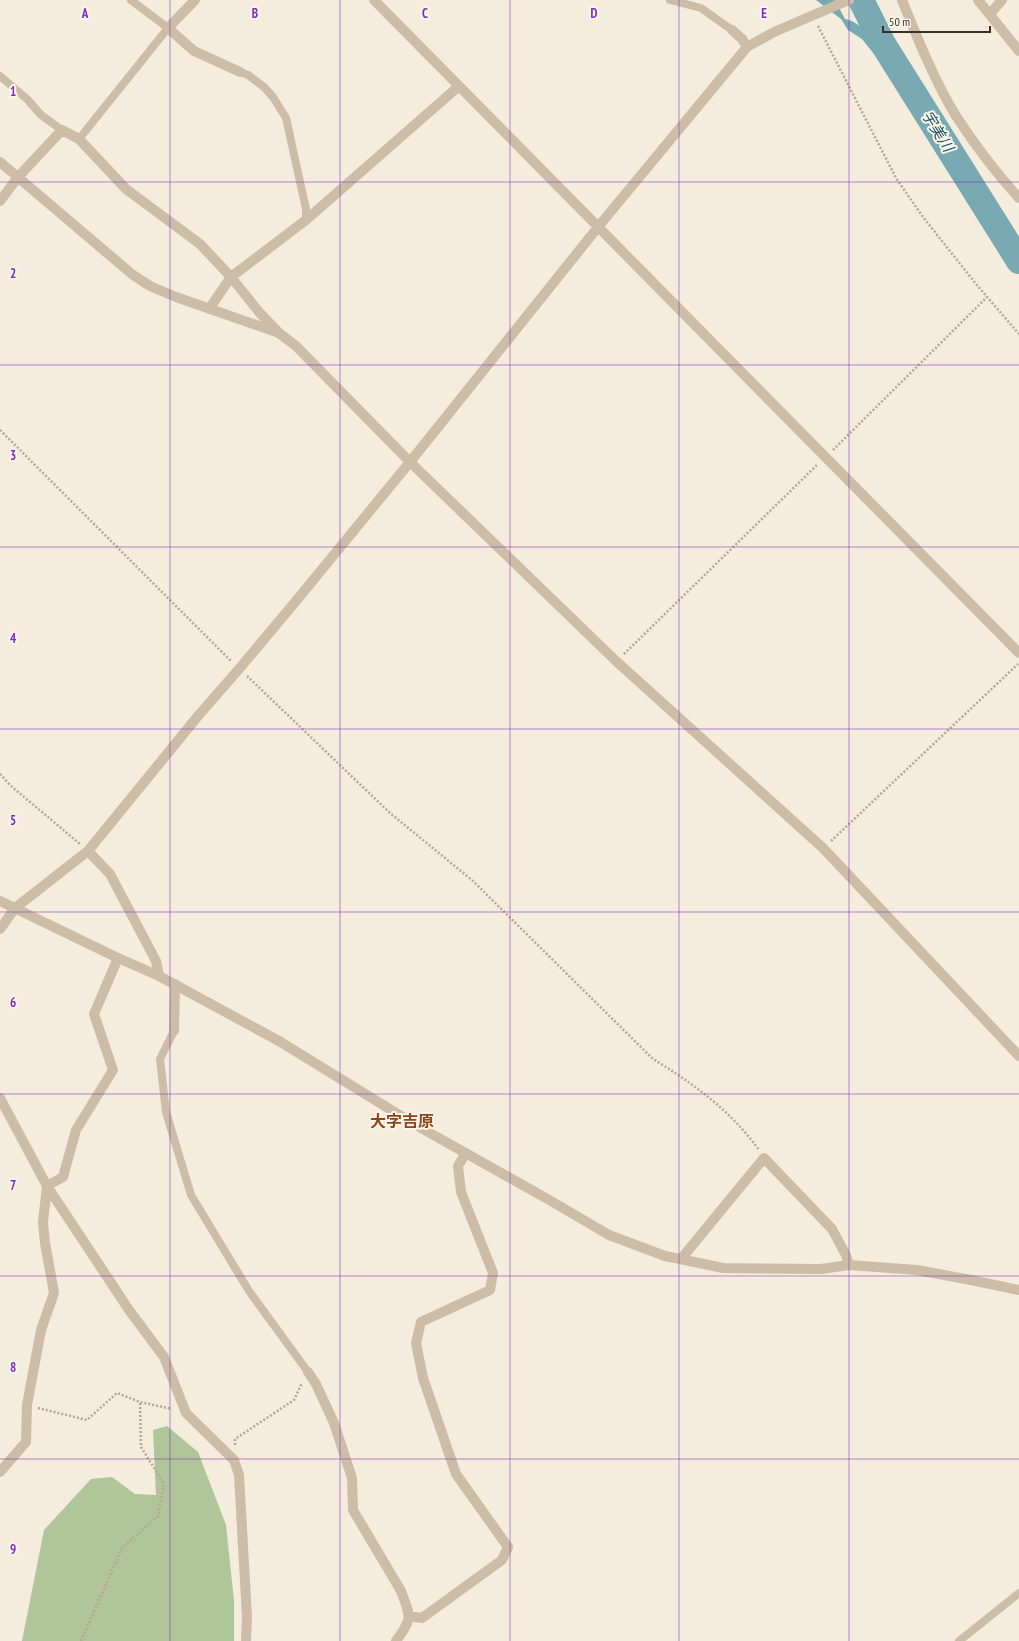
<svg xmlns="http://www.w3.org/2000/svg" width="1019" height="1641" viewBox="0 0 1019 1641" font-family="'PT Sans Narrow','Noto Sans JP',sans-serif">
	<style>
		.green { fill: #b1c59b }
		.water { fill: #79aab4 }
		.lines { fill: none; stroke-linecap: round; stroke-linejoin: round }
		.river { stroke: #79aab4; stroke-width: 26 }
		.path { stroke: #b9a791; stroke-width: 2.5; stroke-dasharray: 2 2; stroke-linecap: butt }
		.service { stroke: #cdbda7; stroke-width: 8 }
		.minor { stroke: #cdbda7; stroke-width: 10 }
		.tertiary { stroke: #cdbda7; stroke-width: 10 }
		.grid { fill: none; stroke: #7b2cbf; stroke-width: 1; stroke-opacity: 0.55 }
		.labels { text-anchor: middle; dominant-baseline: central; stroke-width: 4; stroke-linejoin: round; paint-order: stroke }
		.water-label { font-size: 15px; font-style: italic; fill: #1a515e; stroke: #fbf5e9 }
		.quarter-label { font-size: 16px; font-weight: bold; fill: #8f451a; stroke: #fbf5e9 }
		.grid-label { font-size: 13px; text-anchor: middle; font-weight: bold; fill: #7b2cbf; stroke: #fbf5e9; stroke-width: 4; stroke-linejoin: round; paint-order: stroke }
	</style>
	<rect width="100%" height="100%" fill="#f4ecdc"/>
	<path class="green" d="M 167,1426 L 198,1452 L 226,1525 L 234,1601 L 234,1641 L 22,1641 L 44,1530 L 91,1479 L 112,1477 L 135,1494 L 156,1495 L 153,1430 Z"/>
	<path class="water" d="M 816,0 L 835,0 L 845,19 C 862,22 870,38 877,52 L 874,54 L 862,39 L 848,30 L 841,19 Z"/>
	<g class="lines">
		<path class="river" d="M 861,0 L 883,44 L 1019,261"/>
		<path class="path" d="M 818,26 L 896,178 L 923,217 L 976,284 L 1019,334
			M 0,430 L 232,662
			M 833,450 L 987,297
			M 624,654 L 818,464
			M 247,676 L 390,813 L 473,881 L 653,1059 C 694,1084 731,1111 759,1150
			M 0,774 L 11,786 L 80,844
			M 831,841 L 1018,664
			M 38,1408 L 87,1420 L 117,1393 L 140,1402 L 172,1409
			M 235,1445 L 235,1439 L 294,1400 L 302,1383
			M 81,1641 L 122,1548 L 158,1516 L 164,1484 L 141,1447 L 140,1402"/>
		<path class="service" d="M 670,0 L 701,8 L 732,30
			M 240,72 L 248,75 L 264,87 L 273,97 L 286,118 L 306,209 L 306,220
			M 0,76 L 27,99 L 41,115 L 62,130
			M 79,139 L 168,28 L 131,0
			M 174,1031 L 160,1059 L 166,1112 L 191,1195 L 249,1291 L 308,1372
			M 959,1641 L 1019,1593"/>
		<path class="minor" d="M 195,0 L 168,28 L 194,51 L 240,72
			M 374,0 L 1019,653
			M 902,0 C 917,37 935,82 956,116 C 975,145 996,173 1019,198
			M 978,0 L 1019,51
			M 990,14 L 1002,0
			M 732,30 L 742,39 L 747,47
			M 0,162 L 133,275 L 150,286 L 176,297 L 279,333 L 296,346 L 410,462
			M 0,201 L 18,177 L 62,130 L 79,139 L 126,189 L 200,244 L 231,277 L 259,312 L 278,332
			M 209,309 L 231,277 L 306,220 L 459,86
			M 88,851 L 110,874 L 156,961 L 159,976
			M 15,908 L 88,851 L 198,716 L 239,669 L 296,601 L 410,462 L 598,227 L 747,47 L 774,32 L 849,0
			M 174,1031 L 175,984
			M 0,1098 L 47,1186 L 129,1310 L 164,1357 L 186,1413 L 234,1460 L 239,1475 L 247,1617 L 246,1641
			M 47,1186 L 63,1177 L 76,1130 L 113,1070 L 94,1014 L 118,958
			M 681,1259 L 764,1158 L 832,1229 L 846,1255 L 849,1265
			M 308,1372 L 316,1384 L 334,1423 L 352,1478 L 353,1510 L 401,1591 C 411,1618 413,1617 396,1641
			M 0,1472 L 26,1442 L 27,1405 L 41,1330 L 54,1293 L 45,1243 L 43,1222 L 47,1186
			M 409,1616 L 422,1618 L 502,1560 L 508,1547 L 456,1474 L 423,1378 L 416,1343 L 421,1322 L 490,1290 L 493,1273 L 461,1192 L 458,1166 L 466,1153"/>
		<path class="tertiary" d="M 410,462 L 616,661 L 823,848 L 1019,1056
			M 0,901 L 118,958 L 159,976 L 279,1041 L 414,1124 L 551,1201 L 609,1235 L 665,1256 L 723,1268 L 821,1269 L 849,1265 L 917,1270 L 971,1280 L 1019,1290
			M 0,929 L 15,908"/>
	</g>
	<path class="grid" d="M 170,0 L 170,1641M 340,0 L 340,1641M 510,0 L 510,1641M 679,0 L 679,1641M 849,0 L 849,1641M 0,182 L 1019,182M 0,365 L 1019,365M 0,547 L 1019,547M 0,729 L 1019,729M 0,912 L 1019,912M 0,1094 L 1019,1094M 0,1276 L 1019,1276M 0,1459 L 1019,1459"/>
	<g class="labels">
		<g class="water-label">
			<text transform="translate(938 131) rotate(58)">宇美川</text>
		</g>
		<g class="quarter-label">
			<text x="402" y="1121">大字吉原</text>
		</g>
	</g>
	<g class="grid-label">
		<text x="85" y="18">A</text>
		<text x="255" y="18">B</text>
		<text x="425" y="18">C</text>
		<text x="594" y="18">D</text>
		<text x="764" y="18">E</text>
		<text x="13" y="96">1</text>
		<text x="13" y="278">2</text>
		<text x="13" y="460">3</text>
		<text x="13" y="643">4</text>
		<text x="13" y="825">5</text>
		<text x="13" y="1007">6</text>
		<text x="13" y="1190">7</text>
		<text x="13" y="1372">8</text>
		<text x="13" y="1554">9</text>
	</g>
	<path d="M883 26v6h107v-6" fill="none" stroke="#393028" stroke-width="2"/>
	<text x="889" y="26" font-size="12" fill="#393028" stroke="#fbf5e9" stroke-width="3" paint-order="stroke">50 m</text>
</svg>
